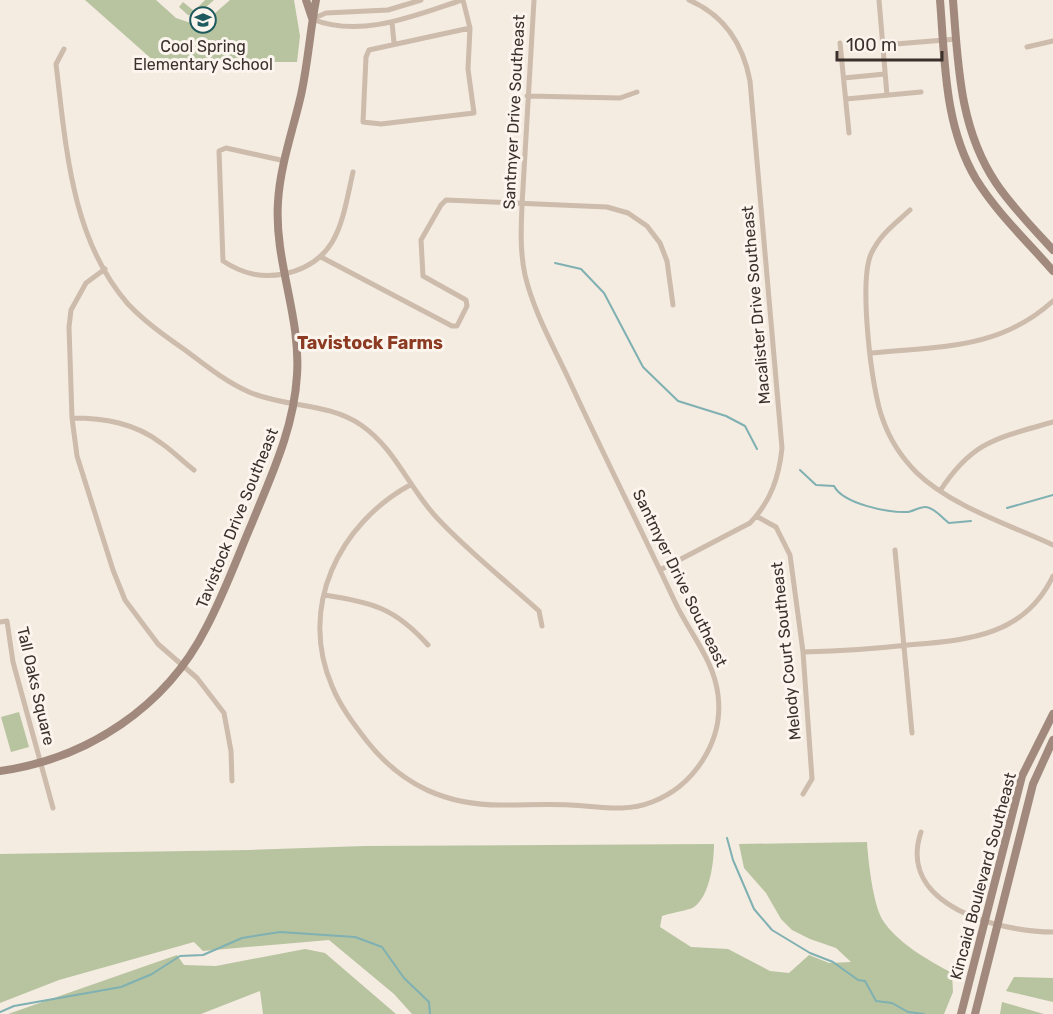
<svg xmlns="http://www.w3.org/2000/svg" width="1053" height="1014" viewBox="0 0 1053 1014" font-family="Rubik,sans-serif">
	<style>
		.green { fill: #b8c4a0 }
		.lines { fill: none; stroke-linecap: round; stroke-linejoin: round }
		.stream { stroke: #7fb0b2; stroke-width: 2 }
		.street { stroke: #cdbbac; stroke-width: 5 }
		.secondary { stroke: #a18a7d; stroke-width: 8 }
		.labels { text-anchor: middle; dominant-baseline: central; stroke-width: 6; stroke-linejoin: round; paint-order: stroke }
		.poi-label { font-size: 16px; fill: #3b302b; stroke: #fbf5ee }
		.street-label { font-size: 16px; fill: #3b302b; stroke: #fbf5ee }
		.neighbourhood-label { font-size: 18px; font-weight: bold; fill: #8c3b22; stroke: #fbf5ee }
	</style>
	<rect width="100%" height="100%" fill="#f4ebe1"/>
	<path class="green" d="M 85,0 L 156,0 L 176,18 L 197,25 L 207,20 L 230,0 L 294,0 L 300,36 L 297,62 L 155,62 Z
		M 205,0 L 214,0 L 196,16 L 188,15 L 179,7 L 183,2 L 194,11 Z
		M 19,712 L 29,747 L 11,752 L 1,717 Z
		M 867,842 C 868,860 873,904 882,919 C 897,943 928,960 952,973 L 953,992 L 944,1014 L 412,1014 L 394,994 L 329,940 L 203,951 L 194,942 L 59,980 L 0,1003 L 0,854 L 249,850 L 364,846 L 714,844 C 714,861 710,896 694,907 C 690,910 670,913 662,916 L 660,927 L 691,947 L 728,949 L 770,971 L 789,973 L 809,955 L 829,963 L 851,962 L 836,948 L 810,939 L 792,930 L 781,919 L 766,893 L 744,868 L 739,844 Z
		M 305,949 L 325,953 L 396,1014 L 263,1014 L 260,991 L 201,1014 L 8,1014 L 177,955 L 184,965 L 216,966 Z
		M 1014,977 L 1053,978 L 1053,1002 L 1006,991 Z
		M 1002,1002 L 1044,1014 L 1000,1014 Z"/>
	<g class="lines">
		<path class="stream" d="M 555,263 L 581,269 L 604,293 L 643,367 L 678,401 L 726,416 L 745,426 L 757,449
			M 800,470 L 816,485 L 834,486 C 843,504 889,513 908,512 C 913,511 922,506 926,507 C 935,508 942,518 949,523 L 971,521
			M 1007,508 L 1053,495
			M 727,838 L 733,860 L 754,909 L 772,930 L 810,953 L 833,962 L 858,980 L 865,981 L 876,1001 L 892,1003 L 908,1012 L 924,1014
			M 0,1012 L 14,1006 L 121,987 L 152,974 L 180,956 L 203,955 L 242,938 L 280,932 L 355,937 L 382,947 L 404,978 L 429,1002 L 430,1014"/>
		<path class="street" d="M 463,0 L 470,28 L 468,69 L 474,113 L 381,124 L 363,122 L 366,57 L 369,50 L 470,28
			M 879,0 L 887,95
			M 312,19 C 361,39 416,15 462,0
			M 312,19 L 326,13 L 388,10 L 421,0
			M 392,22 L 394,43
			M 840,43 L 849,133
			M 883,45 L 957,39
			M 1027,47 L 1053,41
			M 64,49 L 56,64 C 66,146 71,239 128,304 C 145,322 165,336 185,350 C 205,365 226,382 249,392 C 286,408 327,402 361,425 C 395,448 410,490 438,519 C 469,552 506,581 539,611 L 542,626
			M 844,78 L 885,74
			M 527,96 L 620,98 L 637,92
			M 846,99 L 921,92
			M 285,161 L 226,148 L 219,151 L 223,261 C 243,274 261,278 284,274 C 339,262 342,221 353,172
			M 910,210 C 895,224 880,234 871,254 C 859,282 871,390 883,420 C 890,440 902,458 917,473 C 951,506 1010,525 1053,545
			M 321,257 L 452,326 L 457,326 L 467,306 L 466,300 L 423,276 L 421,240 L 441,205 L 446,200 L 607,207 L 628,213 L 647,226 L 660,243 L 667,261 L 673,305
			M 105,269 L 86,283 L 71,310 L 69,327 L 72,418 L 77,456 L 113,570 L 125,600 L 158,644 L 197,678 L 224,713 L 231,751 L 232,781
			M 872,353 C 940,346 999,350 1053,301
			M 72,418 C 104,418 135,423 161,443 C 173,451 183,462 194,470
			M 410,485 C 339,524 298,607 332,686 C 340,706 353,723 366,740 C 402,786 447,806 505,805 C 527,805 548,804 570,805 C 598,806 625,813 652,802 C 694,786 724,741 718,695 C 714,660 690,634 675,602 C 641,529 604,456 570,382 C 554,347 534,313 525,275 C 520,252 521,229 522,205 L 534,0
			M 940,491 C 973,440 998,438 1053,422
			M 756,516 L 776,527 L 790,555 L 803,652 L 812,779 L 803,794
			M 895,550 L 912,733
			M 660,570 L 750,523 C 771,501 779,477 782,448 L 750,81 C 743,44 724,15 689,0
			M 324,595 C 372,602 395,608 428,645
			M 0,622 L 7,621 L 13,662 L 53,808
			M 803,652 C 838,651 873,649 908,645 C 967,640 1024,637 1053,576
			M 921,832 C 896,906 1000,932 1053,932"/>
		<path class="secondary" d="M 306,0 L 312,18
			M 940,0 C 945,61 944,125 976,179 C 997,213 1027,241 1053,271
			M 953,0 C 958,63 959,128 996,183 C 1012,207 1033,228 1053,250
			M 0,771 C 87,759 166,707 206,628 C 224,594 237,558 252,523 C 272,474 294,428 297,375 C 301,316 274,261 278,202 C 280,166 293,130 301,95 C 308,63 310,31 316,0
			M 961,1014 L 1022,776 L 1053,714
			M 975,1014 L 1033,784 L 1053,740"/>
	</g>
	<defs>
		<g id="school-ring" transform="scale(1.35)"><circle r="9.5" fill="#fbf5ee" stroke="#1f5a5e" stroke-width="1.5"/><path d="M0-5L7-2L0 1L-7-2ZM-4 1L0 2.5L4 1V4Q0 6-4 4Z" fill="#1f5a5e"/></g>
	</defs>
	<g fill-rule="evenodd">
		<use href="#school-ring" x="203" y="20"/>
	</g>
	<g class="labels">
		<g class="poi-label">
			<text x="203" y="46">Cool Spring<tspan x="203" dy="18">Elementary School</tspan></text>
		</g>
		<g class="street-label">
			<text transform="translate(514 112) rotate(-87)">Santmyer Drive Southeast</text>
			<text transform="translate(756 305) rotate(-95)">Macalister Drive Southeast</text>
			<text transform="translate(237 518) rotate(-68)">Tavistock Drive Southeast</text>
			<text transform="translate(680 578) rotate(64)">Santmyer Drive Southeast</text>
			<text transform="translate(786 651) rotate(-96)">Melody Court Southeast</text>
			<text transform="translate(36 686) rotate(77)">Tall Oaks Square</text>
			<text transform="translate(983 876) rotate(-75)">Kincaid Boulevard Southeast</text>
		</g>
		<g class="neighbourhood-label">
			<text x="370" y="343">Tavistock Farms</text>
		</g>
	</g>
	<path d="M837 51v9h105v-9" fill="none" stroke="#3b302b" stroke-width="3"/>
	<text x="846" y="51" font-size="18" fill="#3b302b" stroke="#fbf5ee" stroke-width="4.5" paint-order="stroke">100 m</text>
</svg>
